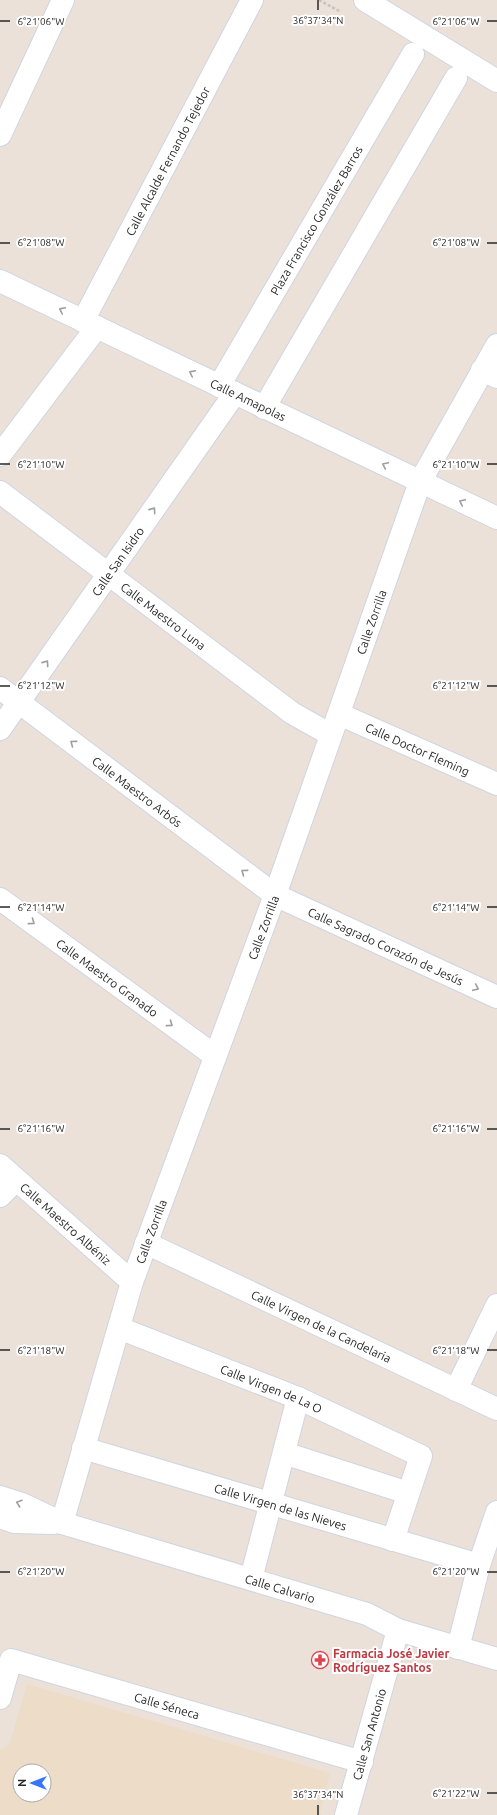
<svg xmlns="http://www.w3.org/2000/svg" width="497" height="1815" viewBox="0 0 497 1815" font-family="Ubuntu,sans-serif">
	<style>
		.education { fill: #eddcc8; fill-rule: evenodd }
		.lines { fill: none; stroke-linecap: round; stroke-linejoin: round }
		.street-casing { stroke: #cfd5e1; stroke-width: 24 }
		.secondary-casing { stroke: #cfd5e1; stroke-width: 24 }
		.path { stroke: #c3c3c3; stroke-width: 2.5; stroke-dasharray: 3 2; stroke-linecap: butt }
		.street { stroke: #fff; stroke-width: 22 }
		.secondary { stroke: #fff; stroke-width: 22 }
		.oneway { stroke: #9e9e9e }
		.ticks { fill: none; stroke: #282828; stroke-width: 1.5 }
		.labels { text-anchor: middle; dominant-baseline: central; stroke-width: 4; stroke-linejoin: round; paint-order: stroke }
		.street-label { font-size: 12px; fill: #282828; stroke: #fff }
		.health-label { font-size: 12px; font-weight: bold; fill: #be3a42; stroke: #fff; text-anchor: start }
		.ticks-label { font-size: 10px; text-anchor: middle; fill: #282828; stroke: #fff; stroke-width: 4; stroke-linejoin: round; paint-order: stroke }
	</style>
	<rect width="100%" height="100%" fill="#ebe1d9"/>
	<path class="education" d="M 27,1684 L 330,1773 L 320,1813 L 322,1815 L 0,1815 L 0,1750 L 10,1743 ZM 20,1771 L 44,1771 L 44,1795 L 20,1795 Z"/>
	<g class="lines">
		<g class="street-casing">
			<g id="street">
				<path d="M 365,0 L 497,81"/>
				<path d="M 0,135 L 63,0"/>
				<path id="s1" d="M 83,321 L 252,0"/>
				<path d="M 482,370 L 497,377"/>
				<path id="s2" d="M 219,386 L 413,54"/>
				<path d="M 264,408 L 456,78"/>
				<path d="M 0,455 L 97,327"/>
				<path id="s3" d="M 0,492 L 292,713 L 331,735"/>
				<path id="s4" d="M 0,688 L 275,895"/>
				<path id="s5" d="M 339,714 L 497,784"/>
				<path id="s6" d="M 0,729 L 235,393"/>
				<path id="s7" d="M 0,899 L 215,1056"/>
				<path id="s8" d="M 0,1165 L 132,1282"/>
				<path d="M 0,1196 L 16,1180"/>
				<path id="s9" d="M 146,1243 L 497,1409"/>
				<path id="s10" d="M 119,1328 L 298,1398 L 421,1456 L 393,1540"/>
				<path d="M 456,1390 L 497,1305"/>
				<path id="s11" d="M 83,1448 L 479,1565"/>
				<path d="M 284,1453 L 408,1493"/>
				<path d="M 251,1579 L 298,1398"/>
				<path d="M 458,1648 L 479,1565 L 497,1512"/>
				<path id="s12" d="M 0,1698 L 11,1660 L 362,1762"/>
				<path id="s13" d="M 346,1815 L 398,1630"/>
			</g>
		</g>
		<g class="secondary-casing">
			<g id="secondary">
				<path id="s14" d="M 0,281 L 497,518"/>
				<path id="s15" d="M 275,895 L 497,997"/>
				<path id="s16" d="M 0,1497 L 22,1504 L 62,1523 L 367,1614 L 398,1630 L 497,1659"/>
				<path d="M 0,1517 L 14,1522 L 54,1523"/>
				<path id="s17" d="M 62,1523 L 132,1282 L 275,895 L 420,482 L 497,345"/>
			</g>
		</g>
		<path class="path" d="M 319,0 L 341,12"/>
		<use href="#street" class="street"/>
		<use href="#secondary" class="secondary"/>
	</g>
	<defs><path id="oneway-chevron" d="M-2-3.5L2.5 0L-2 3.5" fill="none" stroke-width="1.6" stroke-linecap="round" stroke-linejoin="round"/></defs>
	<g class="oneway">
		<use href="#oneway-chevron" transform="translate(62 310) rotate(-154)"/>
		<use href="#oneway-chevron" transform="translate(192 373) rotate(-154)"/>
		<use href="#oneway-chevron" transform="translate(385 465) rotate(-155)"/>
		<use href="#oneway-chevron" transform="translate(462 502) rotate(-155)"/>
		<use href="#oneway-chevron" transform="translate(153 510) rotate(-55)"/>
		<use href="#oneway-chevron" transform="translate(46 663) rotate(-55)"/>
		<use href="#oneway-chevron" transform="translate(73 743) rotate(-143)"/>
		<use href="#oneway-chevron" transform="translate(244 872) rotate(-143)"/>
		<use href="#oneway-chevron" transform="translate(32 922) rotate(36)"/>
		<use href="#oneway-chevron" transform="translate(476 988) rotate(25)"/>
		<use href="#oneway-chevron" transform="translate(170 1024) rotate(36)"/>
		<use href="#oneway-chevron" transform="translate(19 1503) rotate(-161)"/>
	</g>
	<path class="ticks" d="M 318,0 L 318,10M 0,21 L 10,21M 487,21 L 497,21M 0,243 L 10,243M 487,243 L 497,243M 0,464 L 10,464M 487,464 L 497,464M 0,686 L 10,686M 487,686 L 497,686M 0,907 L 10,907M 487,907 L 497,907M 0,1129 L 10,1129M 487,1129 L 497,1129M 0,1350 L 10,1350M 487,1350 L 497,1350M 0,1572 L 10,1572M 487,1572 L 497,1572M 487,1793 L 497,1793M 318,1805 L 318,1815"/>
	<defs>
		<g id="pharmacy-ring" transform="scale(0.9)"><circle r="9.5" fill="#fff" stroke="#e0444e" stroke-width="1.5"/><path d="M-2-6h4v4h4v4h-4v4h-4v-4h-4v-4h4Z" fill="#e0444e"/></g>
	</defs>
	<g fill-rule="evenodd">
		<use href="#pharmacy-ring" x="320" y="1660"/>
	</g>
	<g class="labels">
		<g class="street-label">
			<text stroke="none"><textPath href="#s1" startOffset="181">Calle Alcalde Fernando Tejedor</textPath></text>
			<text stroke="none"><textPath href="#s2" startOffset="192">Plaza Francisco González Barros</textPath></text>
			<text stroke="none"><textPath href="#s14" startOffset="275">Calle Amapolas</textPath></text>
			<text stroke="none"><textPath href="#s6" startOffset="205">Calle San Isidro</textPath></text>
			<text stroke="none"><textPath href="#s3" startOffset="205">Calle Maestro Luna</textPath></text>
			<text stroke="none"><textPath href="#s17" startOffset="953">Calle Zorrilla</textPath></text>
			<text stroke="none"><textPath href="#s5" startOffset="86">Calle Doctor Fleming</textPath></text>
			<text stroke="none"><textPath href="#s4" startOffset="172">Calle Maestro Arbós</textPath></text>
			<text stroke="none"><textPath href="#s17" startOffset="629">Calle Zorrilla</textPath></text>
			<text stroke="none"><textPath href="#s15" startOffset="122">Calle Sagrado Corazón de Jesús</textPath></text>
			<text stroke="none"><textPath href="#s7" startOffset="133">Calle Maestro Granado</textPath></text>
			<text stroke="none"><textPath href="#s8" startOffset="88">Calle Maestro Albéniz</textPath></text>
			<text stroke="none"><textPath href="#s17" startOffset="305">Calle Zorrilla</textPath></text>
			<text stroke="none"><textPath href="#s9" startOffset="194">Calle Virgen de la Candelaria</textPath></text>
			<text stroke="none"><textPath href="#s10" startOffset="164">Calle Virgen de La O</textPath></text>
			<text stroke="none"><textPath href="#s11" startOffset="206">Calle Virgen de las Nieves</textPath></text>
			<text stroke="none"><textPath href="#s16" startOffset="295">Calle Calvario</textPath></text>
			<text stroke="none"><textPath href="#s12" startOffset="202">Calle Séneca</textPath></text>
			<text stroke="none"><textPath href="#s13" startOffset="84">Calle San Antonio</textPath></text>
		</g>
		<g class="health-label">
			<text x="333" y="1653">Farmacia José Javier<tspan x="333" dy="14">Rodríguez Santos</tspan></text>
		</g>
	</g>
	<g class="ticks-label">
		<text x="318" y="24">36°37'34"N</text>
		<text x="456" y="25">6°21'06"W</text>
		<text x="41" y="25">6°21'06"W</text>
		<text x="456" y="246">6°21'08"W</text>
		<text x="41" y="246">6°21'08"W</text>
		<text x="456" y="468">6°21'10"W</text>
		<text x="41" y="468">6°21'10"W</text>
		<text x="456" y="689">6°21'12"W</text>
		<text x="41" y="689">6°21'12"W</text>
		<text x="456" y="911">6°21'14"W</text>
		<text x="41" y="911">6°21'14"W</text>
		<text x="41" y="1132">6°21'16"W</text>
		<text x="456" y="1132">6°21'16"W</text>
		<text x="41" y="1354">6°21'18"W</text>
		<text x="456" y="1354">6°21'18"W</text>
		<text x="41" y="1575">6°21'20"W</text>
		<text x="456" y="1575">6°21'20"W</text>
		<text x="456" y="1797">6°21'22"W</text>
		<text x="318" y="1798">36°37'34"N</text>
	</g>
	<g transform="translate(32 1783) rotate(270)"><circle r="19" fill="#ffffff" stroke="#a9a9a9"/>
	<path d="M0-3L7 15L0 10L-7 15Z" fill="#3876f9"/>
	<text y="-6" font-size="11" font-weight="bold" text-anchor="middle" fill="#282828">N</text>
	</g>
</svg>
